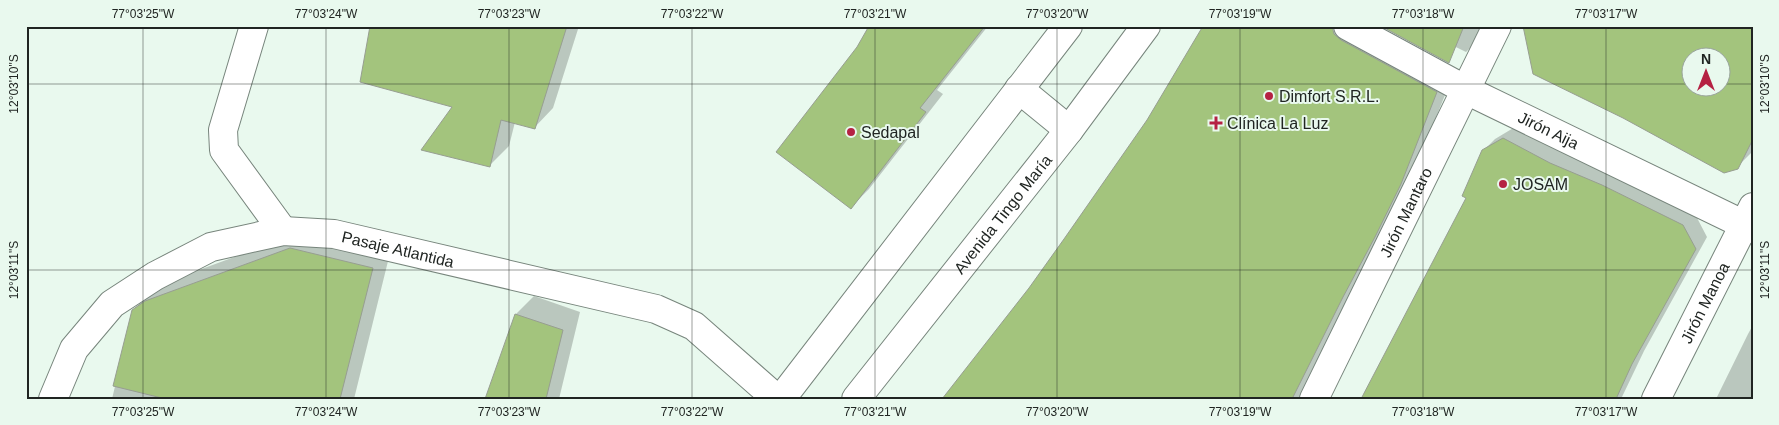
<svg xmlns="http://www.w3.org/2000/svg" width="1779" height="425" viewBox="0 0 1779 425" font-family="Arial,sans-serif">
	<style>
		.shadow { fill: #0003; fill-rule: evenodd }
		.building { fill: #a3c47d; stroke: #979e91; fill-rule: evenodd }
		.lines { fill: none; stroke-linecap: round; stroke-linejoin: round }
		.minor-casing { stroke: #77857c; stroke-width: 30 }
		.major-casing { stroke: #77857c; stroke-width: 30 }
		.minor { stroke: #fff; stroke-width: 28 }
		.major { stroke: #fff; stroke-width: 28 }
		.ticks { fill: none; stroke: #202522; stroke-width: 1; stroke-opacity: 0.45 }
		.poi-dot { fill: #b52243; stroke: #e9f9ee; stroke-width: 2 }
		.labels { text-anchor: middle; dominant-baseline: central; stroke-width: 4; stroke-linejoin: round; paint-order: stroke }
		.poi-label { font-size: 16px; fill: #202522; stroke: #e9f9ee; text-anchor: start }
		.street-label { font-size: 16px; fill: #202522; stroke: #e9f9ee }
		.neatline { fill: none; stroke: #202522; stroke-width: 2 }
		.ticks-label { font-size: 12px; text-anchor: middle; fill: #202522 }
	</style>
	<rect width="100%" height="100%" fill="#e9f9ee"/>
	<path class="shadow" d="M 371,26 L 579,26 L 553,108 L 534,128 L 515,122 L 509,146 L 490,165 L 454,106 Z
		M 870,26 L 988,26 L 937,90 L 943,94 L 869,189 L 851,207 Z
		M 1321,26 L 1449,85 L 1416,167 L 1391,220 L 1311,373 L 1300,399 L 944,399 Z
		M 1413,26 L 1486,26 L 1480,38 L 1466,52 Z
		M 1524,26 L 1753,26 L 1752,152 L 1737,167 ZM 1692,58 L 1722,58 L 1722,88 L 1692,88 Z
		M 1515,127 L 1695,214 L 1707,237 L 1644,351 L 1621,399 L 1362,399 L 1467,197 L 1483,151 L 1495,139 Z
		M 311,229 L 391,249 L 354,399 L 112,399 L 133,310 L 153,290 L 166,282 Z
		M 534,296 L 580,312 L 559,399 L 486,399 L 516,314 Z
		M 1753,325 L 1753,399 L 1716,399 L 1748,334 Z"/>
	<path class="building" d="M 370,26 L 567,26 L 535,129 L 501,120 L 490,167 L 421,150 L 452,107 L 360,82 Z
		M 869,26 L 985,26 L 920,108 L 926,112 L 851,209 L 776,152 L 857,47 Z
		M 1203,26 L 1332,26 L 1334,34 L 1341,40 L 1437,92 L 1401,184 L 1375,237 L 1343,297 L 1292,399 L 942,399 L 1029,288 L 1064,239 L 1147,120 Z
		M 1381,26 L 1464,26 L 1449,63 Z
		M 1523,26 L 1753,26 L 1753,139 L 1738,169 L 1724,173 L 1623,118 L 1533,74 ZM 1692,58 L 1722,58 L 1722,88 L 1692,88 Z
		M 1503,138 L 1550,163 L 1602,185 L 1683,225 L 1696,249 L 1632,364 L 1616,399 L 1361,399 L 1466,198 L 1462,196 L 1482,150 Z
		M 290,248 L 373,268 L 340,399 L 166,399 L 113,386 L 132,310 L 145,301 Z
		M 515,314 L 563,330 L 546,399 L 485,399 Z"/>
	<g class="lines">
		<g class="minor-casing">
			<g id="minor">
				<path d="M 254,26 L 223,130 L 224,150 L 283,231"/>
				<path id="s1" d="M 1348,26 L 1466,90 L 1753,229"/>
				<path id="s2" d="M 53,399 L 74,349 L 112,304 L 155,276 L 211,247 L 283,231 L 334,234 L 656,309 L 694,326 L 777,399"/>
				<path id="s3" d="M 1314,399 L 1497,26"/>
				<path id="s4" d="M 1656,399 L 1753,207"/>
			</g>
		</g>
		<g class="major-casing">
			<g id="major">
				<path d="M 1019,89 L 1069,130"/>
				<path d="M 781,399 L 1068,26"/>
				<path id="s5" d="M 856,399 L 1069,130 L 1146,26"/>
			</g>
		</g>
		<use href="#minor" class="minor"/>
		<use href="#major" class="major"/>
	</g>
	<path class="ticks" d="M 143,26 L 143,399M 326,26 L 326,399M 509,26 L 509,399M 692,26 L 692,399M 875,26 L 875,399M 1057,26 L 1057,399M 1240,26 L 1240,399M 1423,26 L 1423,399M 1606,26 L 1606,399M 26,84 L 1692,84M 1722,84 L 1753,84M 26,270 L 1753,270"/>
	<g class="poi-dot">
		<circle cx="1269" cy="96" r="5"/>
		<path d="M1213.5 115.5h5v5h5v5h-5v5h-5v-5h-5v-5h5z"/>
		<circle cx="851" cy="132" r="5"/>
		<circle cx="1503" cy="184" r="5"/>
	</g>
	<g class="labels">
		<g class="poi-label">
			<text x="1279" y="96">Dimfort S.R.L.</text>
			<text x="1227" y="123">Clínica La Luz</text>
			<text x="861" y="132">Sedapal</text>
			<text x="1513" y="184">JOSAM</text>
		</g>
		<g class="street-label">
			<text stroke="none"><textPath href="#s1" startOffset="226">Jirón Aija</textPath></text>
			<text stroke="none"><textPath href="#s3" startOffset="208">Jirón Mantaro</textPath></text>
			<text stroke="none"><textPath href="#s5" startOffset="236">Avenida Tingo María</textPath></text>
			<text stroke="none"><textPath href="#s2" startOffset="418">Pasaje Atlantida</textPath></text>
			<text stroke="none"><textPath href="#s4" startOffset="108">Jirón Manoa</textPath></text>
		</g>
	</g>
	<rect width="1779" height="425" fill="none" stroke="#e9f9ee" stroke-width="55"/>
	<g transform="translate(1706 72)"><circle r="24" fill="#e9f9ee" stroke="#99a49c"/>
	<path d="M0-4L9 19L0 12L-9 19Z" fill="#b52243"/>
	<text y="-8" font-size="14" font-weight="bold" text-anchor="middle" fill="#202522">N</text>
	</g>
	<rect x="28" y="28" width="1724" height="370" class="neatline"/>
	<g class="ticks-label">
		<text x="143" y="18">77°03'25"W</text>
		<text x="326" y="18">77°03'24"W</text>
		<text x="509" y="18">77°03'23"W</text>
		<text x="692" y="18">77°03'22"W</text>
		<text x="875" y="18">77°03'21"W</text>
		<text x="1057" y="18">77°03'20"W</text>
		<text x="1240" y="18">77°03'19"W</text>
		<text x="1423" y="18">77°03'18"W</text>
		<text x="1606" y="18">77°03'17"W</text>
		<text transform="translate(14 84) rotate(-90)" y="4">12°03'10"S</text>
		<text transform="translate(1765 84) rotate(-90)" y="4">12°03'10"S</text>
		<text transform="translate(14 270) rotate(-90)" y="4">12°03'11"S</text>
		<text transform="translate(1765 270) rotate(-90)" y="4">12°03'11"S</text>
		<text x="143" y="416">77°03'25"W</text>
		<text x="326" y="416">77°03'24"W</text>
		<text x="509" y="416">77°03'23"W</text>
		<text x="692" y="416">77°03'22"W</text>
		<text x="875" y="416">77°03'21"W</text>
		<text x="1057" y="416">77°03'20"W</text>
		<text x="1240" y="416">77°03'19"W</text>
		<text x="1423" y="416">77°03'18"W</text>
		<text x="1606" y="416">77°03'17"W</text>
	</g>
</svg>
